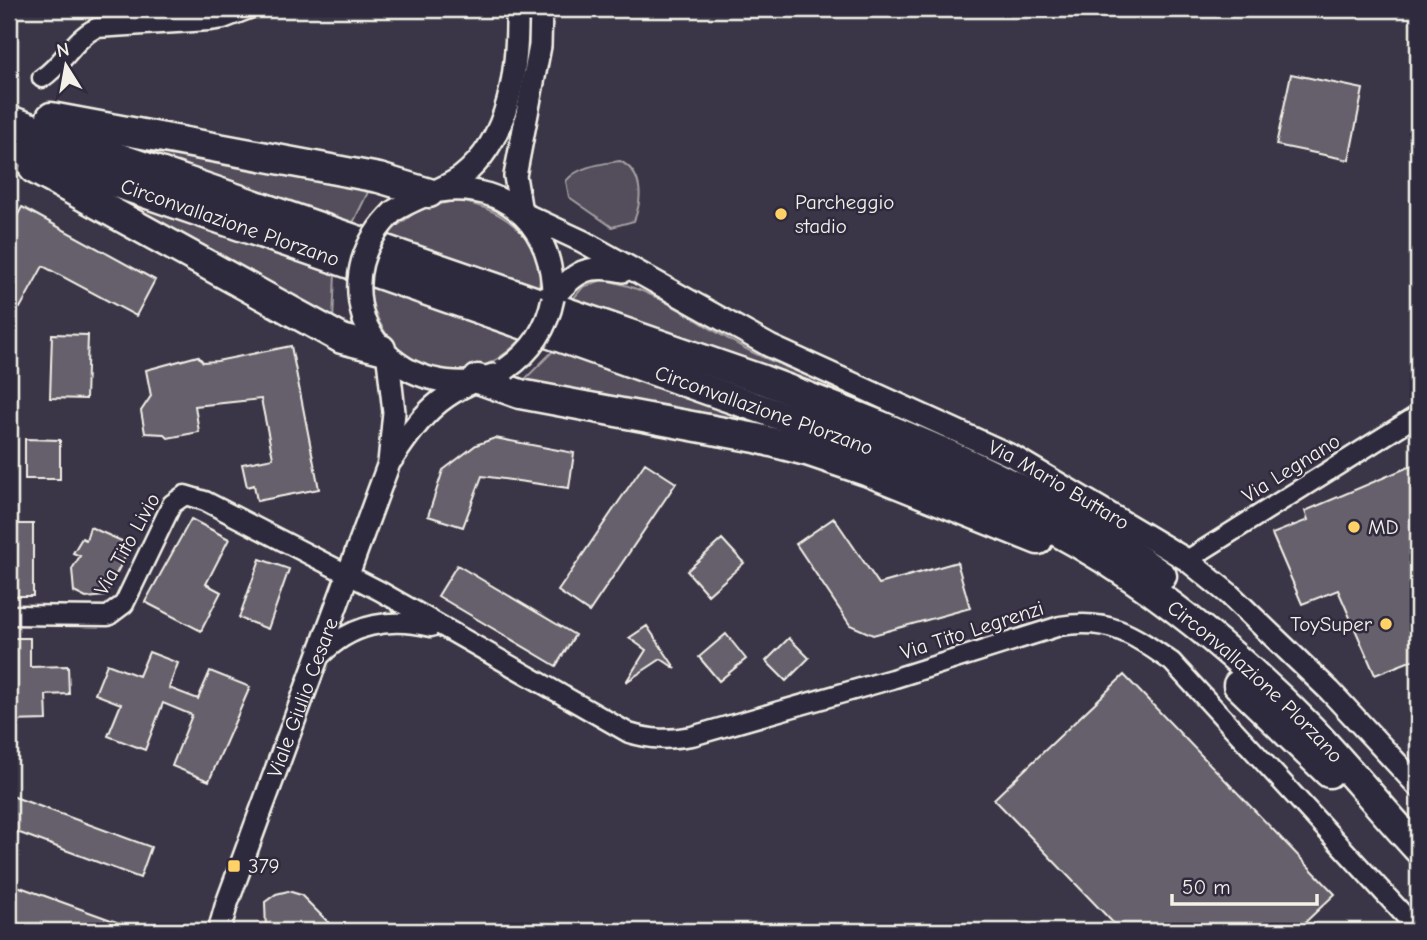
<svg xmlns="http://www.w3.org/2000/svg" width="1427" height="940" viewBox="0 0 1427 940" font-family="'Comic Neue',sans-serif">
	<style>
		.green { fill: #534e5c; stroke: #a4a0a2; stroke-width: 2 }
		.building { fill: #65616c; stroke: #f4f1e8; stroke-width: 2 }
		.lines { fill: none; stroke-linecap: round; stroke-linejoin: round }
		.minor-casing { stroke: #f4f1e8; stroke-width: 23 }
		.tertiary-casing { stroke: #f4f1e8; stroke-width: 26 }
		.trunk-casing { stroke: #f4f1e8; stroke-width: 33 }
		.minor { stroke: #2f2a3d; stroke-width: 18 }
		.tertiary { stroke: #2f2a3d; stroke-width: 21 }
		.trunk { stroke: #2f2a3d; stroke-width: 28 }
		.tertiary-bridge-casing { stroke: #f4f1e8; stroke-width: 26; stroke-linecap: butt }
		.tertiary-bridge { stroke: #2f2a3d; stroke-width: 21 }
		.poi-dot { fill: #ffd166; stroke: #2f2a3d; stroke-width: 2.5 }
		.labels { text-anchor: middle; dominant-baseline: central; stroke-width: 5; stroke-linejoin: round; paint-order: stroke }
		.poi-label { font-size: 21px; fill: #f4f1e8; stroke: #2f2a3d; text-anchor: start }
		.street-label { font-size: 21px; fill: #f4f1e8; stroke: #2f2a3d }
	</style>
	<rect width="100%" height="100%" fill="#3b3647"/>
	<filter id="ink" filterUnits="userSpaceOnUse"><feTurbulence type="fractalNoise" baseFrequency=".0143" numOctaves="2"/><feDisplacementMap in="SourceGraphic" scale="14" xChannelSelector="R" yChannelSelector="G"/><feConvolveMatrix kernelMatrix="1 2 1 2 8 2 1 2 1" color-interpolation-filters="sRGB"/></filter>
	<g filter="url(#ink)">
		<path class="green" d="M 110,140 L 371,186 L 353,223 Z
			M 620,161 C 643,173 643,198 634,221 L 612,227 L 569,197 L 566,181 C 578,166 601,164 620,161 Z
			M 80,182 L 335,273 L 333,322 Z
			M 453,201 C 495,203 548,238 539,287 L 386,234 L 420,209 Z
			M 602,280 C 657,287 705,329 754,353 C 779,365 804,375 830,385 L 827,391 L 572,300 L 583,287 Z
			M 368,282 L 523,337 C 463,404 378,368 368,282 Z
			M 556,348 L 802,435 L 521,383 Z"/>
		<path class="building" d="M 1291,74 L 1363,89 L 1349,160 L 1276,145 Z
			M 22,207 L 155,280 L 136,316 L 43,266 L 20,308 L 9,302 L 9,231 Z
			M 52,334 L 88,335 L 86,399 L 50,398 Z
			M 291,346 L 319,489 L 257,501 L 254,485 L 247,487 L 242,464 L 273,458 L 261,399 L 195,406 L 199,432 L 168,438 L 164,434 L 145,433 L 141,411 L 151,396 L 146,370 L 198,356 L 203,362 L 217,361 Z
			M 495,438 L 574,453 L 569,488 L 482,476 L 463,527 L 428,516 L 443,470 L 476,445 Z
			M 25,439 L 60,440 L 60,479 L 25,479 Z
			M 645,463 L 676,483 L 589,612 L 558,591 Z
			M 1418,463 L 1418,658 L 1375,675 L 1338,590 L 1302,604 L 1272,534 L 1308,520 L 1305,511 Z
			M 834,518 L 879,584 L 957,562 L 970,608 L 873,635 L 850,625 L 796,544 Z
			M 191,519 L 229,539 L 206,584 L 221,592 L 201,631 L 145,602 Z
			M 9,524 L 33,524 L 33,596 L 9,596 Z
			M 90,527 L 131,545 L 105,596 L 86,598 L 74,592 L 72,569 L 80,556 L 73,553 L 82,538 L 86,540 Z
			M 722,539 L 744,563 L 708,595 L 687,571 Z
			M 260,559 L 289,569 L 268,629 L 239,618 Z
			M 457,565 L 575,635 L 556,666 L 438,596 Z
			M 647,626 L 676,669 L 661,659 L 626,682 L 646,650 L 629,638 Z
			M 726,634 L 746,659 L 719,681 L 699,657 Z
			M 9,638 L 30,638 L 30,667 L 68,666 L 69,694 L 46,695 L 47,720 L 9,721 Z
			M 789,638 L 809,658 L 786,681 L 766,661 Z
			M 149,652 L 178,663 L 169,688 L 198,699 L 210,671 L 250,687 L 209,781 L 172,766 L 192,715 L 163,703 L 145,750 L 108,736 L 121,704 L 95,694 L 107,664 L 139,676 Z
			M 1124,675 L 1335,894 L 1296,931 L 1121,931 L 994,799 Z
			M 9,795 L 151,847 L 140,878 L 9,829 Z
			M 9,883 L 136,929 L 136,931 L 34,931 L 9,922 Z
			M 288,891 L 301,895 L 337,931 L 266,931 L 265,902 L 276,894 Z"/>
		<g class="lines">
			<g class="minor-casing">
				<path id="minor" d="M 42,78 C 63,65 73,39 96,28 L 209,21 L 223,19 L 249,9
					M 1187,560 L 1418,415
					M 9,615 L 108,616 L 124,604 L 172,504 L 185,495 L 205,501 L 380,591 L 629,733 C 652,740 669,740 692,736 L 892,679 L 1060,626 C 1110,618 1132,634 1172,662 L 1418,930
					M 320,656 C 351,624 388,617 431,627"/>
			</g>
			<g class="tertiary-casing">
				<g id="tertiary">
					<path d="M 440,191 C 510,182 554,230 553,298"/>
					<path d="M 394,211 C 415,197 440,192 461,177 C 511,139 518,67 517,9"/>
					<path d="M 521,212 L 515,176 L 540,46 L 541,9"/>
					<path id="s1" d="M 524,214 L 582,241 L 770,346 L 1012,456 L 1187,560 L 1229,594 L 1330,691 L 1418,786"/>
					<path d="M 553,298 C 576,271 587,264 623,271"/>
					<path d="M 364,320 C 383,364 421,384 469,382"/>
					<path d="M 392,459 C 420,416 442,390 493,375"/>
					<path id="s2" d="M 219,931 L 227,903 L 389,463 L 394,412 L 388,359"/>
				</g>
			</g>
			<g class="trunk-casing">
				<g id="trunk">
					<path d="M 51,117 L 379,178 L 429,193"/>
					<path d="M 9,120 L 763,380 C 903,432 1041,487 1162,576"/>
					<path id="s3" d="M 9,146 C 234,224 460,301 685,382 C 838,437 998,485 1133,578 C 1197,622 1257,674 1311,729 C 1348,768 1382,810 1418,849"/>
					<path d="M 34,169 L 342,339 L 381,349"/>
					<path d="M 478,379 L 520,394 L 756,438 L 810,452 L 866,471 L 1038,540"/>
					<path d="M 1238,685 L 1329,773"/>
				</g>
			</g>
			<use href="#minor" class="minor"/>
			<use href="#tertiary" class="tertiary"/>
			<use href="#trunk" class="trunk"/>
			<g class="tertiary-bridge-casing">
				<path id="tertiary-bridge" d="M 364,320 C 351,278 363,241 394,211
					M 506,369 C 532,351 547,329 553,298"/>
			</g>
			<use href="#tertiary-bridge" class="tertiary-bridge"/>
		</g>
	</g>
	<g class="poi-dot">
		<circle cx="781" cy="214" r="7"/>
		<circle cx="1354" cy="527" r="7"/>
		<circle cx="1386" cy="624" r="7"/>
		<rect x="227" y="859" width="14" height="14" rx="3.5"/>
	</g>
	<g class="labels">
		<g class="poi-label">
			<text x="795" y="202">Parcheggio<tspan x="795" dy="24">stadio</tspan></text>
			<text x="1368" y="527">MD</text>
			<text x="1372" y="624" text-anchor="end">ToySuper</text>
			<text x="248" y="866">379</text>
		</g>
		<g class="street-label">
			<text stroke="none"><textPath href="#s3" startOffset="234">Circonvallazione Plorzano</textPath></text>
			<text stroke="none"><textPath href="#s3" startOffset="800">Circonvallazione Plorzano</textPath></text>
			<text transform="translate(1291 468) rotate(-32)">Via Legnano</text>
			<text stroke="none"><textPath href="#s1" startOffset="600">Via Mario Buttaro</textPath></text>
			<text transform="translate(127 544) rotate(-61)">Via Tito Livio</text>
			<text transform="translate(972 630) rotate(-18)">Via Tito Legrenzi</text>
			<text stroke="none"><textPath href="#s3" startOffset="1367">Circonvallazione Plorzano</textPath></text>
			<text stroke="none"><textPath href="#s2" startOffset="248">Viale Giulio Cesare</textPath></text>
		</g>
	</g>
	<rect width="1427" height="940" fill="none" stroke="#2f2a3d" stroke-width="35"/>
	<rect x="18" y="18" width="1392" height="905" fill="none" stroke="#f4f1e8" stroke-width="2.5" filter="url(#ink)"/>
	<g transform="translate(66 66) rotate(349)" stroke="#2f2a3d" stroke-width="5" paint-order="stroke">
	<path d="M0-5L12 26L0 18L-12 26Z" fill="#f4f1e8"/>
	<text y="-10" font-size="19" font-weight="bold" text-anchor="middle" fill="#f4f1e8">N</text>
	</g>
	<path d="M1172 894v10h145v-10" fill="none" stroke="#f4f1e8" stroke-width="3.5"/>
	<text x="1182" y="894" font-size="21" fill="#f4f1e8" stroke="#2f2a3d" stroke-width="5" paint-order="stroke">50 m</text>
</svg>
